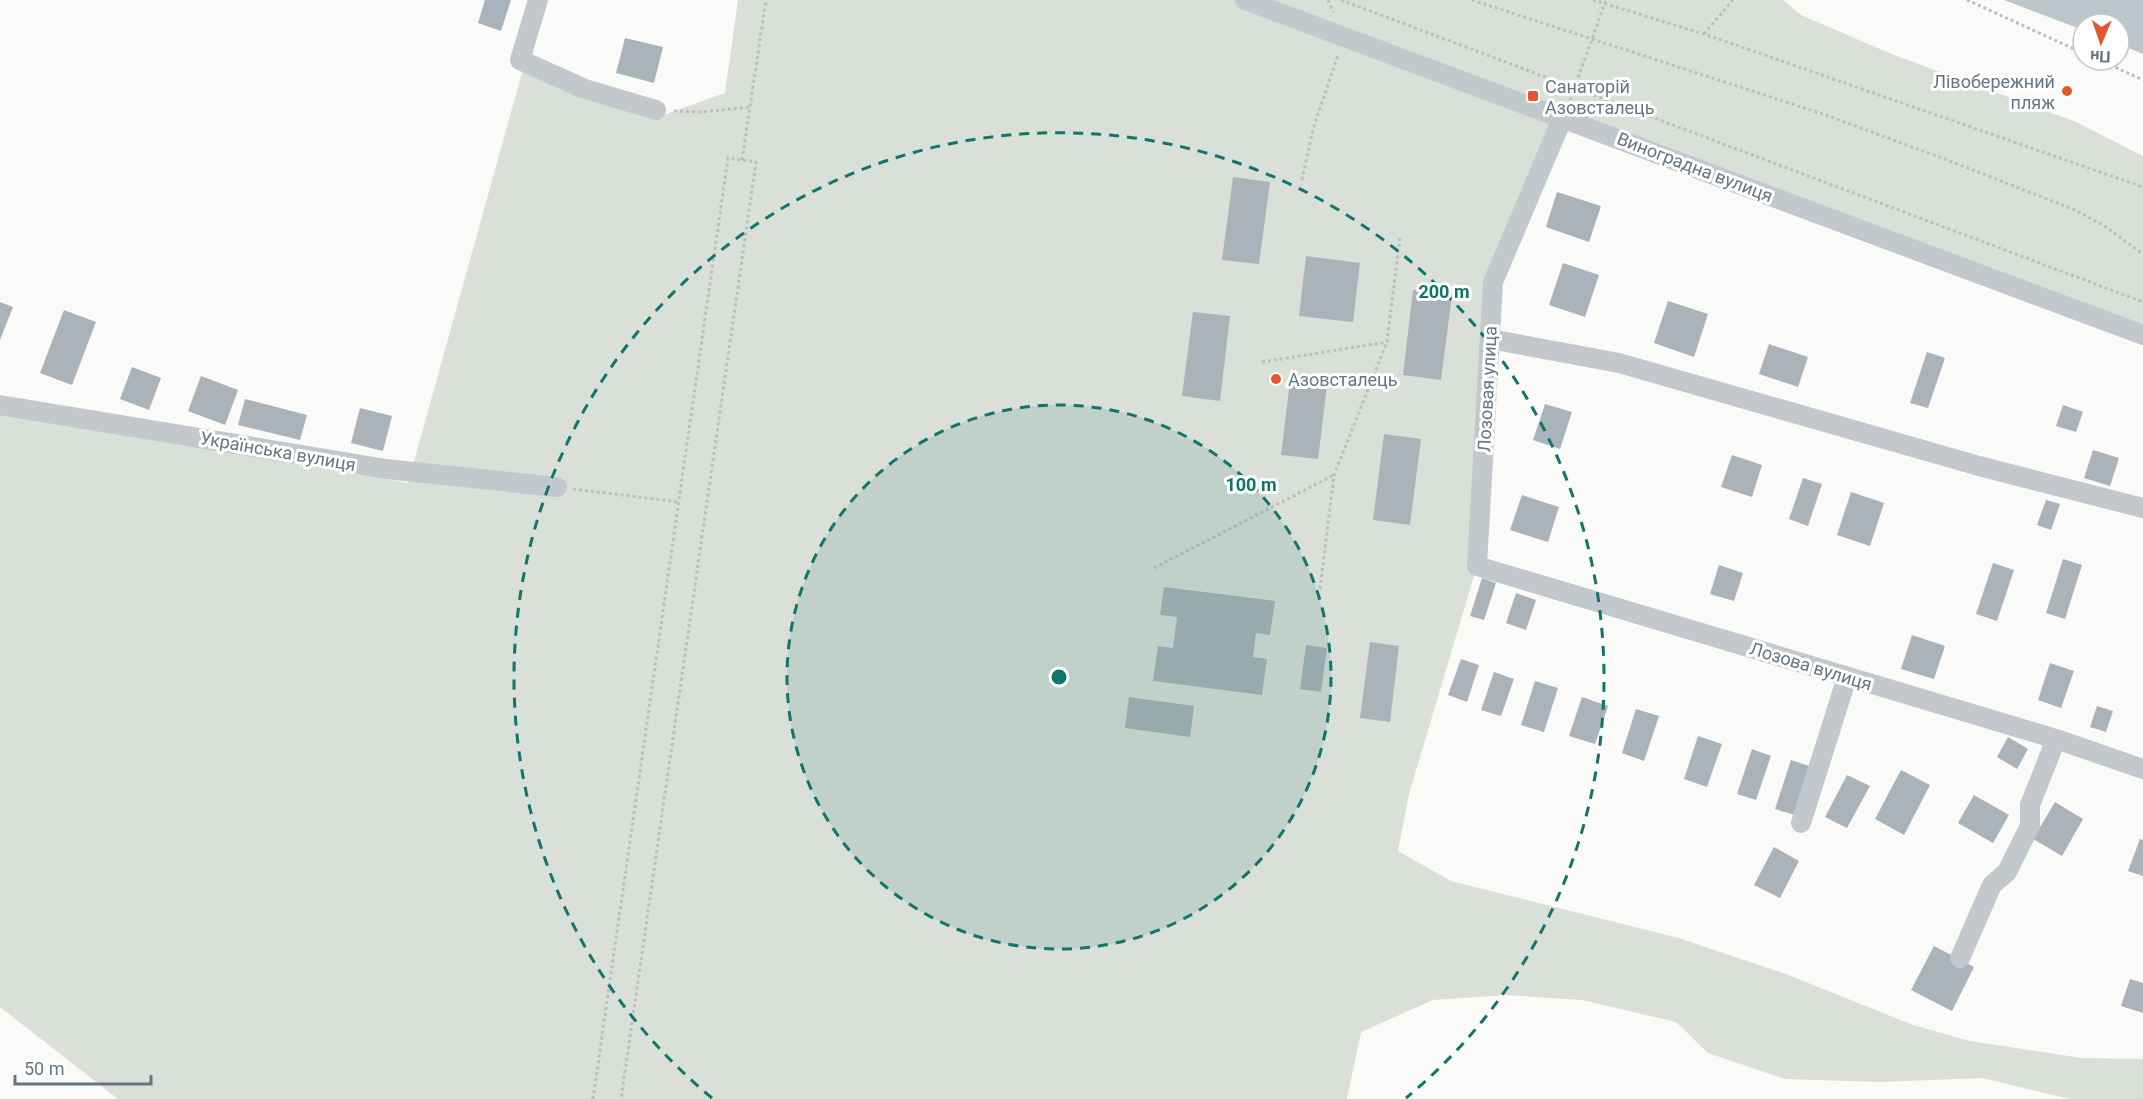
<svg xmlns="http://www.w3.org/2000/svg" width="2143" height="1099" viewBox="0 0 2143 1099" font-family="Roboto,sans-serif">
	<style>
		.green { fill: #dadfd7 }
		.water { fill: #bbc7cb }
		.building { fill: #aab3b9 }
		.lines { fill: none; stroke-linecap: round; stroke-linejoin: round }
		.path { stroke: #bbbfc2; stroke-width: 3; stroke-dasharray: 3 3; stroke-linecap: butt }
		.minor { stroke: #c3c8cc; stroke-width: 20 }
		.ring { fill: none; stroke: #0f766e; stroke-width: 3; stroke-dasharray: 10 8 }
		.poi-dot { fill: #e4572e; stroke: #fff; stroke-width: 2 }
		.labels { text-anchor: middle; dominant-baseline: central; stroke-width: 6; stroke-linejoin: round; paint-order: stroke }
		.poi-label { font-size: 18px; fill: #657683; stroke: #fff; text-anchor: start }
		.street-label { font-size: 18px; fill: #657683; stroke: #fff }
		.centre { fill: #0f766e; stroke: #fff; stroke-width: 3 }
		.ring-label { font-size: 18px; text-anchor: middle; font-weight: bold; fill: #0f766e; stroke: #fff; stroke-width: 6; stroke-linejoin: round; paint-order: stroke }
	</style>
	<rect width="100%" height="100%" fill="#fafaf8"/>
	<path class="green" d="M 738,0 L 1783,0 L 1801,15 L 1894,55 L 2076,122 L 2143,156 L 2143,335 L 1563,117 L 1493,282 L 1477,566 L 1409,794 L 1398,851 L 1451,881 L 1682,939 L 1791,976 L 1913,1025 L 1970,1041 L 2082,1058 L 2143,1059 L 2143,1099 L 2070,1099 L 1982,1078 L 1880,1082 L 1785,1079 L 1708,1053 L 1676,1022 L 1582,1000 L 1505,995 L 1433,1000 L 1361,1032 L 1347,1099 L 118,1099 L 0,1007 L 0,413 L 408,483 L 523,69 L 655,118 L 725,93 Z"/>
	<path class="water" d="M 2004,0 L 2143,0 L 2143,54 L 2119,44 L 2119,24 L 2083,24 L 2083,30 Z"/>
	<path class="building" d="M 485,0 L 511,0 L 501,31 L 478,23 Z
		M 625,38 L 663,47 L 654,83 L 616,73 Z
		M 1233,177 L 1270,182 L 1259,264 L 1222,260 Z
		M 1557,192 L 1601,206 L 1589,242 L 1546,227 Z
		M 1306,256 L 1360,263 L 1353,322 L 1299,316 Z
		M 1563,263 L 1599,275 L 1585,317 L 1549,305 Z
		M 1413,290 L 1452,295 L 1441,380 L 1403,375 Z
		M 1668,301 L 1708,314 L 1694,357 L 1654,343 Z
		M 0,302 L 13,307 L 0,340 Z
		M 64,310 L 96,322 L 72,385 L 40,373 Z
		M 1193,312 L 1230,316 L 1220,401 L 1182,396 Z
		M 1769,344 L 1808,357 L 1798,387 L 1759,374 Z
		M 1927,352 L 1945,358 L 1928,408 L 1910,403 Z
		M 132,367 L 161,378 L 149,410 L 120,399 Z
		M 1291,373 L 1328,378 L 1318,459 L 1281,455 Z
		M 201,376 L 238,390 L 225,425 L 188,411 Z
		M 245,399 L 307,415 L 300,440 L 238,425 Z
		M 1545,404 L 1572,412 L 1560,449 L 1533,440 Z
		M 2063,405 L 2083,412 L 2076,432 L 2056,426 Z
		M 360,408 L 392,416 L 383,451 L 351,443 Z
		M 1384,434 L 1421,439 L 1410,525 L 1373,520 Z
		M 2093,450 L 2119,458 L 2110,486 L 2084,478 Z
		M 1732,455 L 1762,465 L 1752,497 L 1721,487 Z
		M 1803,478 L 1822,484 L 1808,526 L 1789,519 Z
		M 1851,492 L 1884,503 L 1870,546 L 1837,535 Z
		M 1522,495 L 1559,507 L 1548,542 L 1510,530 Z
		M 2046,500 L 2060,504 L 2051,530 L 2037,525 Z
		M 2063,559 L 2082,565 L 2065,619 L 2046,613 Z
		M 1993,563 L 2014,570 L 1997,621 L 1976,614 Z
		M 1719,565 L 1743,573 L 1734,601 L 1710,594 Z
		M 1482,578 L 1496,583 L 1484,620 L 1470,616 Z
		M 1164,587 L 1275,601 L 1270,635 L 1256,633 L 1253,657 L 1267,659 L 1262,695 L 1153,681 L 1158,646 L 1173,648 L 1177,617 L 1160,615 Z
		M 1516,593 L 1536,600 L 1526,630 L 1506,623 Z
		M 1912,635 L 1945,646 L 1934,679 L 1901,669 Z
		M 1370,642 L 1399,646 L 1390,722 L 1360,718 Z
		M 1306,645 L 1327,648 L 1321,692 L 1300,689 Z
		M 1461,659 L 1479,665 L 1467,702 L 1448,695 Z
		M 2050,663 L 2074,671 L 2061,708 L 2038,700 Z
		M 1494,672 L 1514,679 L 1501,716 L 1481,710 Z
		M 1535,681 L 1558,688 L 1544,732 L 1521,725 Z
		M 1129,697 L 1194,706 L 1190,737 L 1125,728 Z
		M 1582,697 L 1608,706 L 1595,744 L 1569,736 Z
		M 2097,706 L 2113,711 L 2106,732 L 2090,727 Z
		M 1636,709 L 1659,716 L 1644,761 L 1622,753 Z
		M 1698,736 L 1722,744 L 1707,787 L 1684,779 Z
		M 2008,737 L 2028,749 L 2017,769 L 1997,757 Z
		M 1752,749 L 1771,756 L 1756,800 L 1737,794 Z
		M 1791,760 L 1812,767 L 1795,815 L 1775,809 Z
		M 1901,770 L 1930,785 L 1904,835 L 1875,819 Z
		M 1847,775 L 1870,786 L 1847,828 L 1825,817 Z
		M 1974,795 L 2009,815 L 1993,843 L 1958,823 Z
		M 2055,802 L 2083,819 L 2062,856 L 2033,839 Z
		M 2140,839 L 2143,840 L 2143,876 L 2128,871 Z
		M 1774,847 L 1799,861 L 1780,898 L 1754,885 Z
		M 1934,946 L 1974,967 L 1952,1011 L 1911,990 Z
		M 2130,979 L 2143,983 L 2143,1013 L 2121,1006 Z"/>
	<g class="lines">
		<path class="path" d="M 1328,0 L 1333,12
			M 1341,0 L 2143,302
			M 1472,0 L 1823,114 L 1950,161 L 2075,210 L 2103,225 L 2143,254
			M 1593,0 L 1704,34 L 2143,187
			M 1967,0 L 2083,53
			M 1704,34 L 1733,0
			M 2099,60 L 2143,80
			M 1570,100 L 1606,0
			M 674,111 L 701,112 L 750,107
			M 742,160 L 766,0
			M 1302,180 L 1313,129 L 1338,55
			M 1262,362 L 1387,342
			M 573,489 L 679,502
			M 1154,568 L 1334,475
			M 1320,589 L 1334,475 L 1387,342 L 1400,237
			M 593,1099 L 728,158 L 756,162 L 621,1099"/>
		<path class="minor" d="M 538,0 L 520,60 L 585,89 L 656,110
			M 1245,0 L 2143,335
			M 1563,117 L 1493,282 L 1477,566 L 2056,739 L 2143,769
			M 1490,339 L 1619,363 L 1979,466 L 2143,508
			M 0,405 L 386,469 L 557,487
			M 1801,823 L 1847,677
			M 1960,958 L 1992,885 L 2007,872 L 2030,826 L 2030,805 L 2056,739"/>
	</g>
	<circle cx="1059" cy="677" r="272" fill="#0f766e" fill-opacity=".12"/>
	<g class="ring">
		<circle cx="1059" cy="677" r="272"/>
		<path d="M712 1098A545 545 0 1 1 1406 1098"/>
	</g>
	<g class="poi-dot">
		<circle cx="2067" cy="91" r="6"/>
		<rect x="1527" y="90" width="12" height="12" rx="3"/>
		<circle cx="1276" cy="379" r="6"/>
	</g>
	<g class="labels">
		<g class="poi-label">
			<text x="2055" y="81" text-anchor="end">Лівобережний<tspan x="2055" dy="21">пляж</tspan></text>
			<text x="1545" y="86">Санаторій<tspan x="1545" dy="21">Азовсталець</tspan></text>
			<text x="1288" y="379">Азовсталець</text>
		</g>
		<g class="street-label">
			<text transform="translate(1695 167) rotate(21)">Виноградна вулиця</text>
			<text transform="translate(1487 389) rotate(-87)">Лозовая улица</text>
			<text transform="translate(278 451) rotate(10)">Українська вулиця</text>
			<text transform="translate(1811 666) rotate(17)">Лозова вулиця</text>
		</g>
	</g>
	<circle cx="1059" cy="677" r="9" class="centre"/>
	<g class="ring-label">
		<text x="1444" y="298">200 m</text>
		<text x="1251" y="491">100 m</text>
	</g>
	<g transform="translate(2101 42) rotate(182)"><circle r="28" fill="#ffffff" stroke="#c1c8cd" stroke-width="1.5"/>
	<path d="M0-4.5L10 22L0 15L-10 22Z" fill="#e4572e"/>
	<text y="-9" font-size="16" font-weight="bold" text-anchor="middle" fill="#657683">Пн</text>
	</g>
	<path d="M15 1075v9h136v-9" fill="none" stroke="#657683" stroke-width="3"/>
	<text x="24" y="1075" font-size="18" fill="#657683" stroke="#ffffff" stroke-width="4.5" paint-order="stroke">50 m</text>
</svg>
